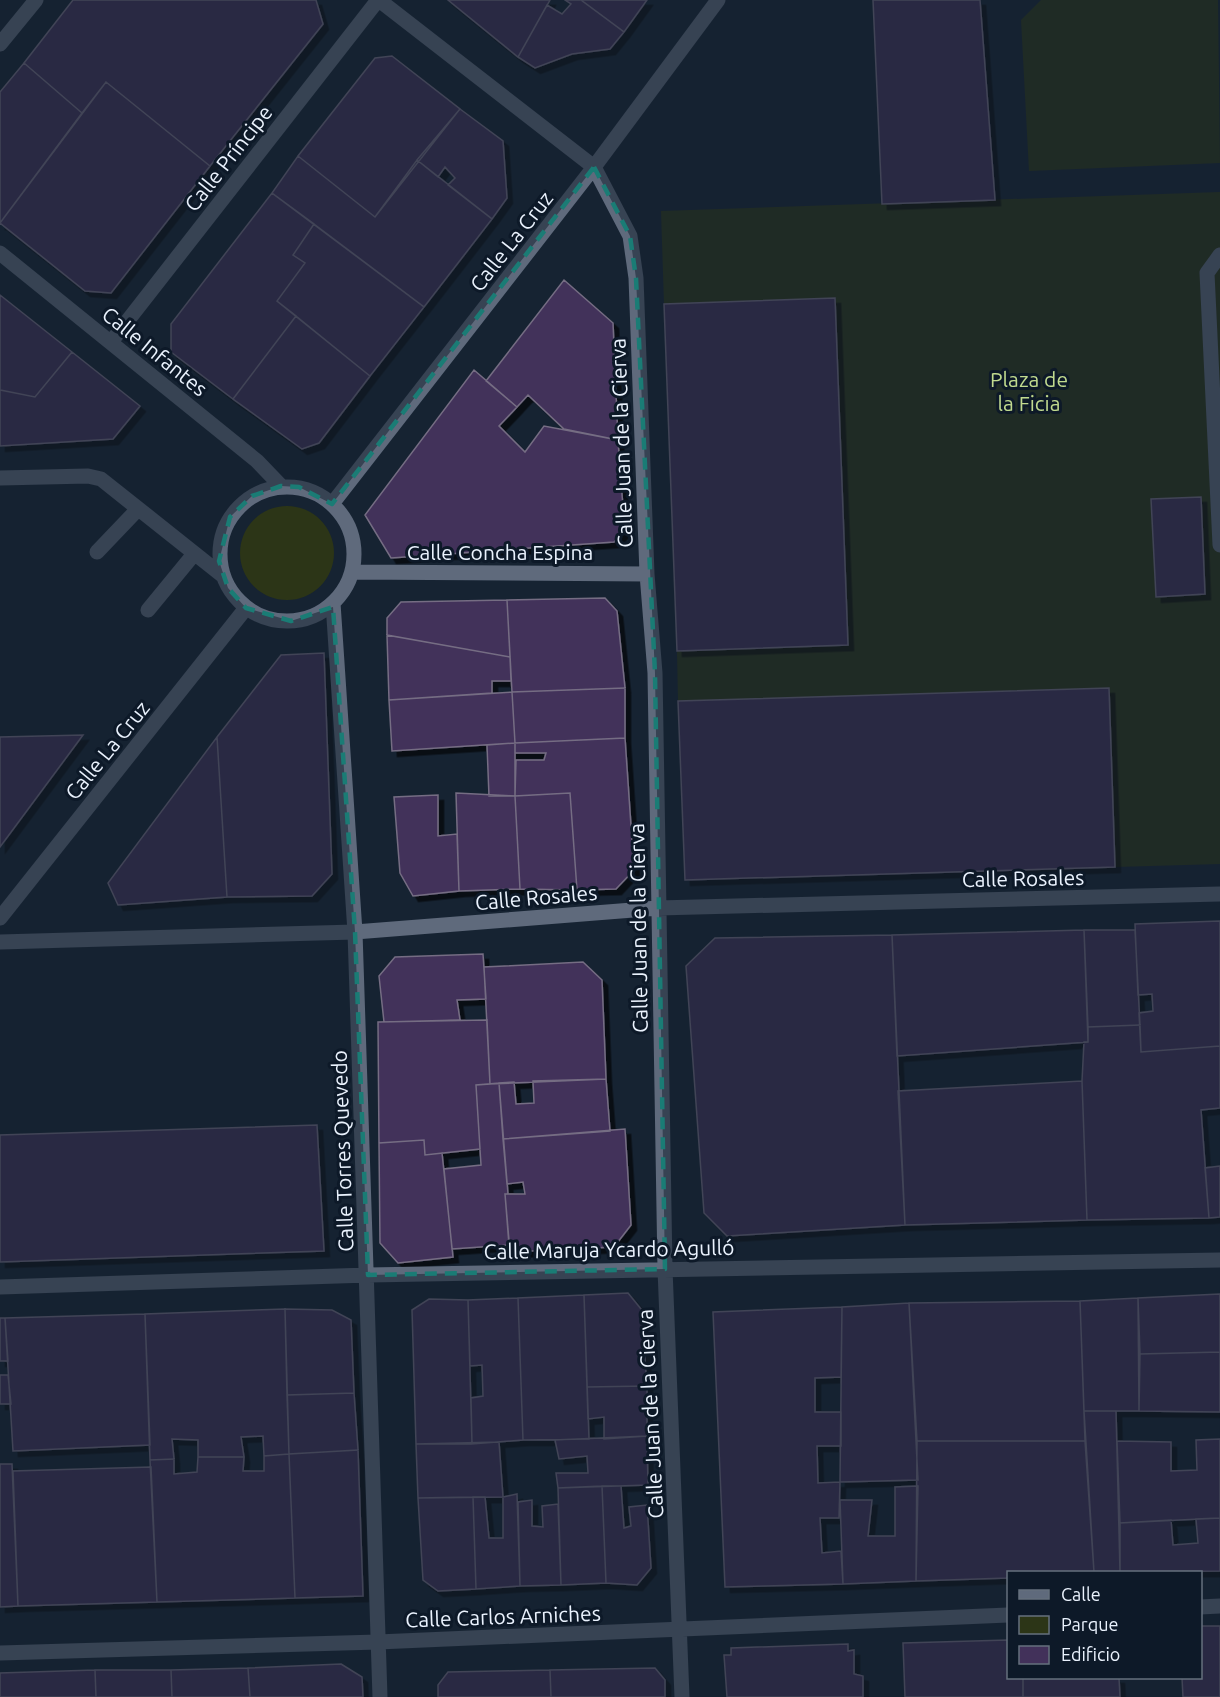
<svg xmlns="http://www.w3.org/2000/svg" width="1220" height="1697" viewBox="0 0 1220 1697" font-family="Ubuntu,sans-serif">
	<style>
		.green { fill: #2c3517 }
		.building { fill: #42315a; stroke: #756d83; stroke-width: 1.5; filter: url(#shadow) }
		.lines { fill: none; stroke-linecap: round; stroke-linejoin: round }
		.minor { stroke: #5f6a7c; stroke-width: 15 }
		.marked { fill: none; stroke: #1a7c75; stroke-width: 4.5; stroke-dasharray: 12 8; stroke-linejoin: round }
		.labels { text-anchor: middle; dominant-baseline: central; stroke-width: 6; stroke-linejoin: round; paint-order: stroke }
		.street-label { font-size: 21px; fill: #eaf2fd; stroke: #0d1928 }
		.park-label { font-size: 21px; fill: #c1da8f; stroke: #0d1928 }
	</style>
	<defs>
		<filter id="shadow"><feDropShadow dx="5.5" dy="5.5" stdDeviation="0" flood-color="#0009"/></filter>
	</defs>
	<rect width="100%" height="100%" fill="#162332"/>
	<path class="green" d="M 1041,0 L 1218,0 L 1220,163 L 1029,171 L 1021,20 Z
		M 1220,192 L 1220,864 L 1115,867 L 1109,688 L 678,701 L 677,651 L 848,645 L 835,299 L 664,304 L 661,211 Z
		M240 553a47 47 0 1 1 94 0a47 47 0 1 1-94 0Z"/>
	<path class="building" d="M 73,0 L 316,0 L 323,24 L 210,166 L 106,82 L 82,113 L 24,63 Z
		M 448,0 L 550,0 L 518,57 Z
		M 565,0 L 581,0 L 624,32 L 610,49 L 572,54 L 535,68 L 518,57 L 547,5 L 562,14 L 571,4 Z
		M 581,0 L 647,0 L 624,32 Z
		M 873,0 L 980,0 L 995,200 L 882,204 Z
		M 392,56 L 460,109 L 375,217 L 298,156 L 375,58 Z
		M 24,63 L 82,113 L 0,223 L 0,92 Z
		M 106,82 L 210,166 L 111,293 L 85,291 L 0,223 Z
		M 460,109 L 503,141 L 507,198 L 492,219 L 448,185 L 455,178 L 445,167 L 438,177 L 417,160 Z
		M 298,156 L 375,217 L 417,160 L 492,219 L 424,307 L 272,193 Z
		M 272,193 L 314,224 L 293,255 L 305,263 L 277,301 L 296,316 L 233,399 L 171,352 L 171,324 Z
		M 314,224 L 424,307 L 370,376 L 277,301 L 305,263 L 293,255 Z
		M 564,280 L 613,323 L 618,440 L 564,429 L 528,395 L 517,407 L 486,381 Z
		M 0,295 L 72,352 L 35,397 L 0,390 Z
		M 835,298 L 848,645 L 677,651 L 664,304 Z
		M 296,316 L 370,376 L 319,443 L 302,449 L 233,399 Z
		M 72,352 L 140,406 L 113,439 L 0,446 L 0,390 L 35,397 Z
		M 474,370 L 517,407 L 499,426 L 525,452 L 544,426 L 618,440 L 624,521 L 623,532 L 614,542 L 391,558 L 365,515 Z
		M 1201,497 L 1205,594 L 1156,597 L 1151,499 Z
		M 605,598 L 617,611 L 625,688 L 512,692 L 507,600 Z
		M 507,600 L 510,657 L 387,635 L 387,618 L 401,602 Z
		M 387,635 L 510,657 L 511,681 L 492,681 L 492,693 L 389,700 Z
		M 324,653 L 332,874 L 312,896 L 227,897 L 217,737 L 281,655 Z
		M 625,688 L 625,738 L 515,743 L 512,692 Z
		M 1109,688 L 1115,867 L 685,880 L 678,701 Z
		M 512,692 L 515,743 L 392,751 L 389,700 Z
		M 83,735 L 0,847 L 0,737 Z
		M 217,737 L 227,897 L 118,905 L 108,883 Z
		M 625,738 L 634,870 L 616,889 L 577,890 L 570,793 L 515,796 L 516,760 L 544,760 L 546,753 L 515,753 L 515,743 Z
		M 515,743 L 515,796 L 489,796 L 487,745 Z
		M 456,793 L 515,796 L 520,889 L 459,891 Z
		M 570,793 L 577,890 L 520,889 L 515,796 Z
		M 438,795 L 438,836 L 457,834 L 459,891 L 413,896 L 400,873 L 394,797 Z
		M 1220,921 L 1220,1046 L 1141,1052 L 1139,1013 L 1153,1011 L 1152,994 L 1138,995 L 1135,924 Z
		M 1084,930 L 1088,1042 L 897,1056 L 892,935 Z
		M 1084,930 L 1135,930 L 1140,1025 L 1088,1027 Z
		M 892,935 L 905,1225 L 727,1236 L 704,1213 L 686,966 L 715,938 Z
		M 483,954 L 486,999 L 457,1000 L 460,1020 L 384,1022 L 379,976 L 395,957 Z
		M 583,962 L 602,980 L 606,1079 L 490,1084 L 484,967 Z
		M 487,1020 L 490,1084 L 476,1085 L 480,1149 L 425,1155 L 424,1140 L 379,1143 L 378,1022 Z
		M 1140,1025 L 1141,1052 L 1220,1046 L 1220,1108 L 1201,1110 L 1209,1218 L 1087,1220 L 1082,1081 L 1084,1042 L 1088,1042 L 1088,1027 Z
		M 606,1079 L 610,1131 L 503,1139 L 499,1083 L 514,1082 L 516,1104 L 534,1103 L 533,1081 Z
		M 1082,1081 L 1087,1220 L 905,1225 L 898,1091 Z
		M 499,1083 L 508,1194 L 505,1194 L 509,1245 L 452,1249 L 444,1169 L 481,1165 L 476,1085 Z
		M 317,1125 L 324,1251 L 0,1262 L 0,1135 Z
		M 625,1129 L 631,1225 L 614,1247 L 510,1252 L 505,1194 L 525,1194 L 523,1182 L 507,1184 L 503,1139 Z
		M 424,1140 L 425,1155 L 442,1153 L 453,1257 L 398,1263 L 380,1243 L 379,1143 Z
		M 1220,1166 L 1220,1217 L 1209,1218 L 1205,1168 Z
		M 628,1293 L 641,1309 L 647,1386 L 587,1387 L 584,1295 Z
		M 1220,1294 L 1220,1352 L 1140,1354 L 1138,1298 Z
		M 584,1295 L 589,1439 L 523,1440 L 518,1298 Z
		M 518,1298 L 523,1440 L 472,1444 L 471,1398 L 483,1396 L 482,1365 L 470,1366 L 468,1300 Z
		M 1138,1298 L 1139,1411 L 1084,1411 L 1080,1301 Z
		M 429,1299 L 468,1300 L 472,1444 L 416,1444 L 412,1310 Z
		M 1080,1301 L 1085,1441 L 917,1441 L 909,1303 Z
		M 909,1303 L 918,1480 L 840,1482 L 842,1307 Z
		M 842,1307 L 841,1377 L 815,1378 L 815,1412 L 841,1412 L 841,1446 L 817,1446 L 818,1483 L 840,1482 L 839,1518 L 820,1518 L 822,1553 L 841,1551 L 843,1584 L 725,1587 L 713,1312 Z
		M 285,1309 L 289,1454 L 264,1456 L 263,1436 L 241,1437 L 244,1457 L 198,1457 L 198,1440 L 172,1439 L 174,1459 L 150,1460 L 145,1314 Z
		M 285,1309 L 332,1310 L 351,1320 L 354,1393 L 287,1395 Z
		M 145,1314 L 150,1445 L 13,1451 L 5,1318 Z
		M 0,1318 L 5,1318 L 8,1361 L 0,1361 Z
		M 1220,1352 L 1220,1412 L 1139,1411 L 1140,1354 Z
		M 0,1375 L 8,1375 L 11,1404 L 0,1404 Z
		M 647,1386 L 647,1436 L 604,1439 L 604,1417 L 588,1419 L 587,1387 Z
		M 354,1393 L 358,1450 L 289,1454 L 287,1395 Z
		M 1084,1411 L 1116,1411 L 1120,1572 L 1094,1572 Z
		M 647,1436 L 648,1485 L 558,1488 L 556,1473 L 588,1473 L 587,1456 L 559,1459 L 555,1440 Z
		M 1220,1439 L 1220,1518 L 1120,1523 L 1117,1441 L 1171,1442 L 1171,1471 L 1197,1470 L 1196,1440 Z
		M 917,1441 L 1085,1441 L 1094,1572 L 1008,1572 L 1008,1578 L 916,1581 Z
		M 499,1442 L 503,1497 L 418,1498 L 416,1444 Z
		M 358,1450 L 363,1596 L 295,1598 L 289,1454 Z
		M 289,1454 L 295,1598 L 157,1602 L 150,1460 L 174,1459 L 174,1474 L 197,1472 L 198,1457 L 244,1457 L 243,1471 L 264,1471 L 264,1456 Z
		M 0,1464 L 12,1464 L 18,1606 L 0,1607 Z
		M 151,1467 L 157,1602 L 18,1606 L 13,1471 Z
		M 602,1486 L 606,1583 L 561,1585 L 558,1488 Z
		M 602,1486 L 621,1486 L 624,1528 L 631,1526 L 629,1507 L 647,1505 L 651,1568 L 637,1585 L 606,1583 Z
		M 918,1486 L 916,1581 L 843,1584 L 840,1500 L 872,1500 L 868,1536 L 895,1536 L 895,1487 Z
		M 517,1494 L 520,1586 L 476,1589 L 473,1497 L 485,1497 L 489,1538 L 503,1538 L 503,1497 Z
		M 473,1497 L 476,1589 L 438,1591 L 423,1580 L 418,1498 Z
		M 532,1500 L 532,1526 L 543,1527 L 542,1506 L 558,1504 L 561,1585 L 520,1586 L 518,1502 Z
		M 1220,1518 L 1220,1571 L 1120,1572 L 1120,1523 L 1171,1520 L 1173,1545 L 1198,1543 L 1196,1519 Z
		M 1200,1626 L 1220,1626 L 1220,1697 L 1183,1697 L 1182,1678 L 1200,1678 Z
		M 1008,1640 L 1008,1678 L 1023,1678 L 1023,1697 L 905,1697 L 903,1643 Z
		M 848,1644 L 848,1651 L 854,1650 L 854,1674 L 863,1676 L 863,1697 L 727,1697 L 724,1655 L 731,1655 L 731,1648 Z
		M 341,1664 L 362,1677 L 363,1697 L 250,1697 L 248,1668 Z
		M 248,1668 L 250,1697 L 172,1697 L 171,1670 Z
		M 655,1668 L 665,1680 L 665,1697 L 551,1697 L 550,1670 Z
		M 95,1670 L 96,1697 L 0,1697 L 0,1673 Z
		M 95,1670 L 171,1670 L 172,1697 L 96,1697 Z
		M 550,1670 L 551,1697 L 438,1697 L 438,1685 L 448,1672 Z
		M 1023,1678 L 1119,1678 L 1120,1697 L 1023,1697 Z"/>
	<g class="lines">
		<path class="minor" d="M 379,0 L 594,167 L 630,236 L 636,278 L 647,574 L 655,673 L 665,1269 L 682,1697
			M 0,44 L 36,0
			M 0,253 L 257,461 L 281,486
			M 1220,255 L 1207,273 L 1220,545
			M 111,342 L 378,0
			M 0,478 L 88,476 L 101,479 L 223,576
			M220 554a67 67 0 1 1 134 0a67 67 0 1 1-134 0Z
			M 332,504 L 594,167 L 718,0
			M 97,552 L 138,509
			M 352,572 L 647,574
			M 333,603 L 355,932 L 380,1697
			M 148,610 L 194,554
			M 0,918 L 246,608
			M 0,942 L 355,932 L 658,908 L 1220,894
			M 0,1287 L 368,1275 L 1220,1260
			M 1200,1607 L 1220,1606
			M 0,1653 L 378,1642 L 1008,1615"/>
	</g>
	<path d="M0 0H1220V1697H0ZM 594,167 L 630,236 L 636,278 L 655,673 L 665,1269 L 368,1275 L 355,932 L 333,607 L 291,621 L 246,608 L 228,588 L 219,561 L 230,517 L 252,496 L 281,486 L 299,487 L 332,504 Z" fill="#162332" fill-opacity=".55" fill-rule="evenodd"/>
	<path class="marked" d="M 594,167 L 630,236 L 636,278 L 655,673 L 665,1269 L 368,1275 L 355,932 L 333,607 L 291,621 L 246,608 L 228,588 L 219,561 L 230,517 L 252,496 L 281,486 L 299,487 L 332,504 Z"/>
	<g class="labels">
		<g class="street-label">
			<text transform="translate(228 158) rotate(-52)">Calle Príncipe</text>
			<text transform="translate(511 241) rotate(-52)">Calle La Cruz</text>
			<text transform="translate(155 351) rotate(39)">Calle Infantes</text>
			<text transform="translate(621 443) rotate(-92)">Calle Juan de la Cierva</text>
			<text x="500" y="552">Calle Concha Espina</text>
			<text transform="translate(107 750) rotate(-51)">Calle La Cruz</text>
			<text transform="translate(1023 878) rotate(-1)">Calle Rosales</text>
			<text transform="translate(536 897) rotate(-5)">Calle Rosales</text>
			<text transform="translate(638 928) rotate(-91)">Calle Juan de la Cierva</text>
			<text transform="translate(342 1151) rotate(-92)">Calle Torres Quevedo</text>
			<text transform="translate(609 1249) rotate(-1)">Calle Maruja Ycardo Agulló</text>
			<text transform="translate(650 1414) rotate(-93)">Calle Juan de la Cierva</text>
			<text transform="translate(503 1616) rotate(-2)">Calle Carlos Arniches</text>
		</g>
		<g class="park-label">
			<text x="1029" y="379">Plaza de<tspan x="1029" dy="24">la Ficia</tspan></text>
		</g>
	</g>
	<rect x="1007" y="1571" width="195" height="108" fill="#0d1928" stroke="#65707d" stroke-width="1.5"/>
	<rect x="1019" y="1590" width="30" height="9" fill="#5f6a7c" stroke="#65707d" stroke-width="1.5"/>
	<text x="1061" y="1601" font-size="18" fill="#eaf2fd">Calle</text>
	<rect x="1019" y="1616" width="30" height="18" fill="#2c3517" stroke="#65707d" stroke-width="1.5"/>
	<text x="1061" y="1631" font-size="18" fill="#eaf2fd">Parque</text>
	<rect x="1019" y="1646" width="30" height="18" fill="#42315a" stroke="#65707d" stroke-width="1.5"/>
	<text x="1061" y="1661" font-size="18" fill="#eaf2fd">Edificio</text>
</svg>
